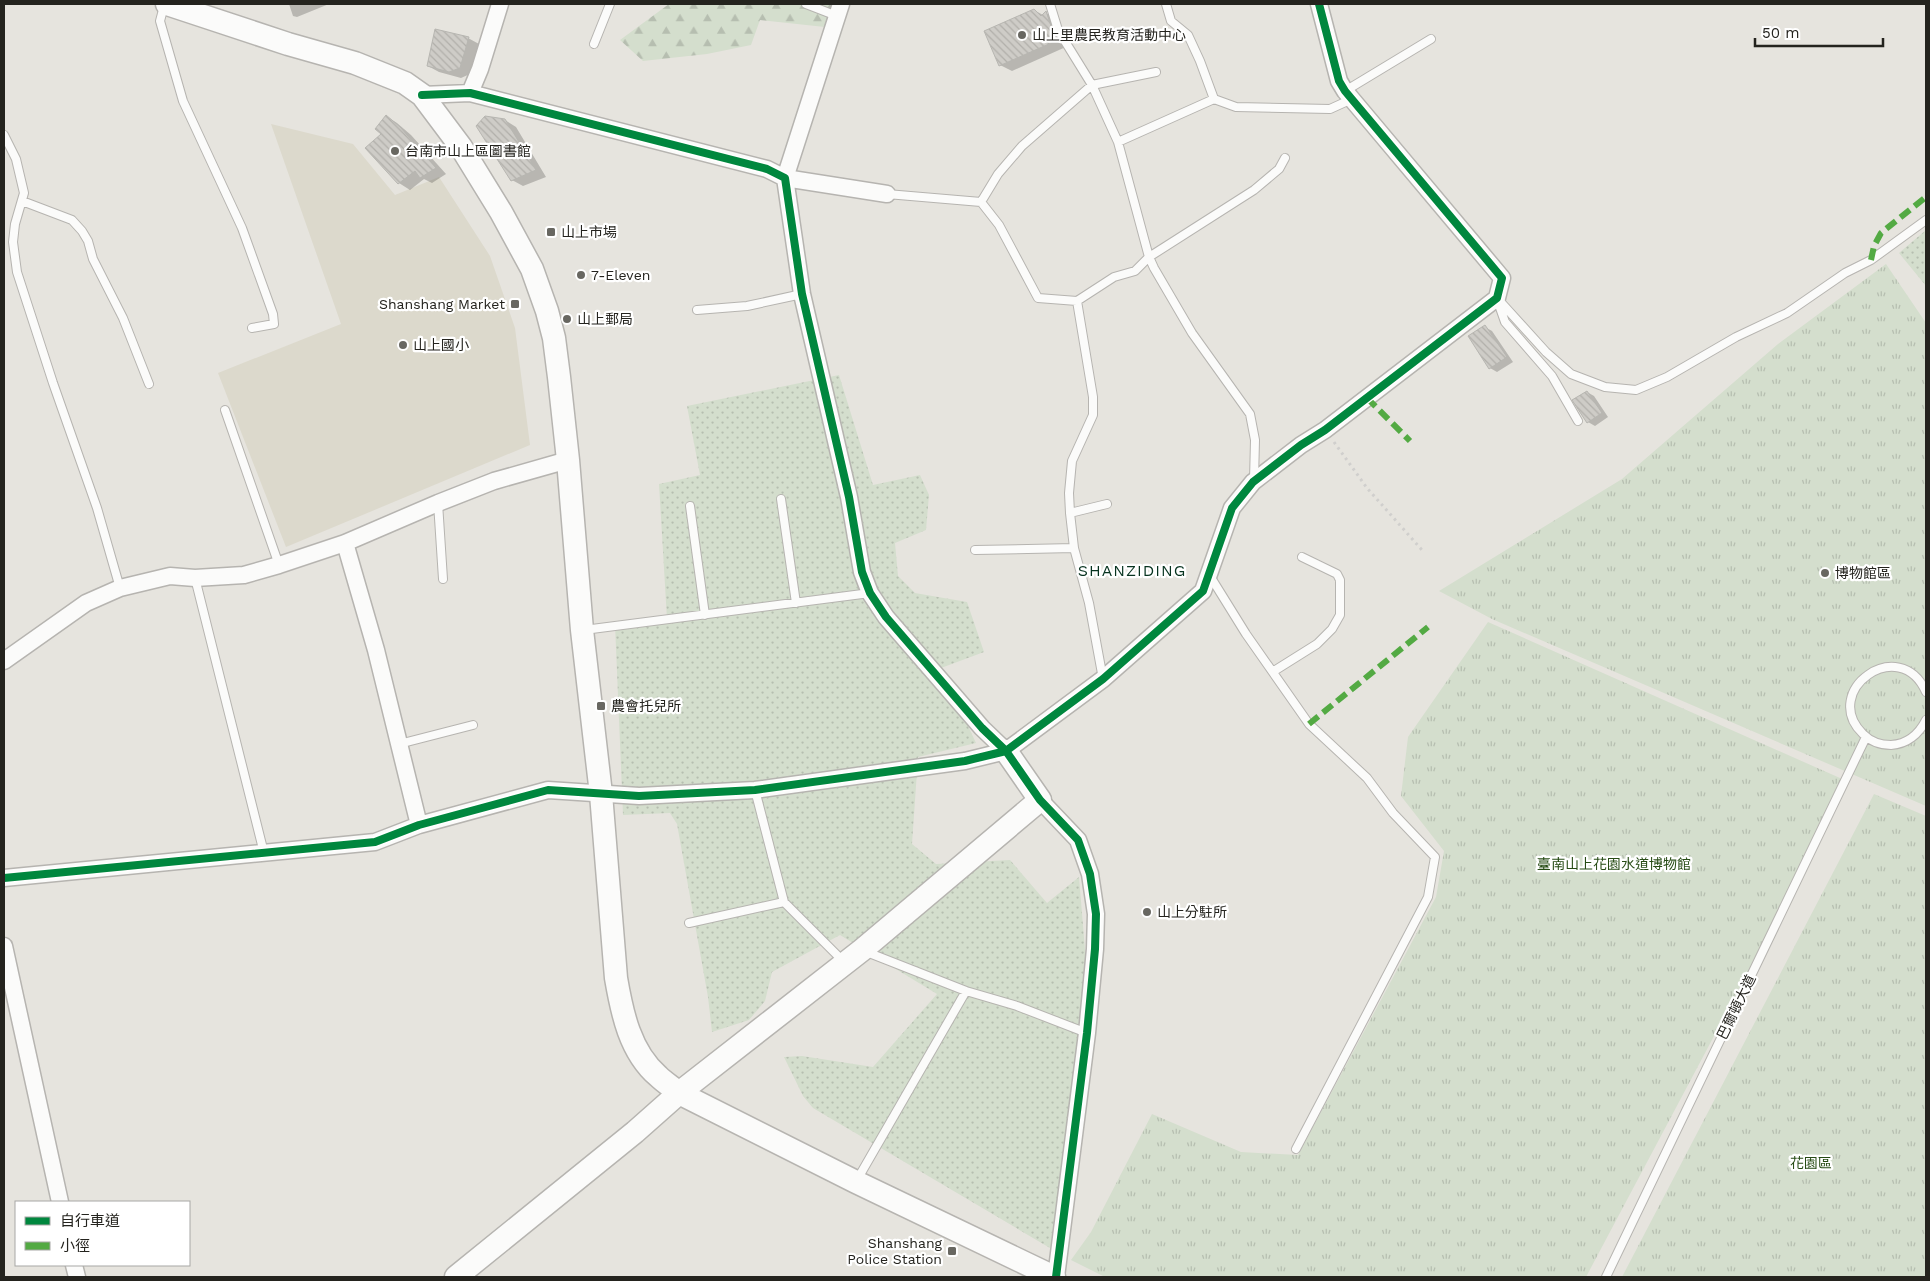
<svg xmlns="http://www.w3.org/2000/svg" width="1930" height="1281" viewBox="0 0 1930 1281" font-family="'Work Sans','Noto Sans TC',sans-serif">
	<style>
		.built { fill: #dcd9cc }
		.grass { fill: url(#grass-dots) }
		.forest { fill: url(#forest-firs) }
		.park { fill: url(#park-tufts) }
		.shadow { fill: #0003 }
		.building { fill: url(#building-back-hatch); stroke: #b7b6b1 }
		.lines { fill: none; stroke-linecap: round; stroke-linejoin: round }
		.lane-casing { stroke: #b6b4b0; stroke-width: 10 }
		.street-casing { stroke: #b6b4b0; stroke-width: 19 }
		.secondary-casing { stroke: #b6b4b0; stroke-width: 25 }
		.path { stroke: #d0cfcd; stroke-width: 3; stroke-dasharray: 2.5 4; stroke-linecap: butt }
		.lane { stroke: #fbfbfa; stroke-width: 8 }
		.street { stroke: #fbfbfa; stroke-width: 16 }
		.secondary { stroke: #fbfbfa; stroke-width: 22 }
		.quiet { stroke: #53aa43; stroke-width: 6; stroke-dasharray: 12 6; stroke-linecap: butt }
		.cycleway-casing { stroke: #fff; stroke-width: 11 }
		.cycleway { stroke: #00873e; stroke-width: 8 }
		.poi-dot { fill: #686761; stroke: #fff; stroke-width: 2 }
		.labels { text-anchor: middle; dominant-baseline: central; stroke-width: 4.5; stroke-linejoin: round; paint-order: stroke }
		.poi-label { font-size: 14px; fill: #24231e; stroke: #fff; text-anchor: start }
		.park-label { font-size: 14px; fill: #264b14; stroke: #fff }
		.street-label { font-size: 14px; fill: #24231e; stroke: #fff }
		.quarter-label { font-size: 16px; letter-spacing: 1px; fill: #07331f; stroke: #fff }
	</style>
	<defs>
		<pattern id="grass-dots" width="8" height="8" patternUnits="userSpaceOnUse" patternTransform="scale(1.25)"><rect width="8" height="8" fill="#d4decd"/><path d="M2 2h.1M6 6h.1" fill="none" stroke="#b6beb0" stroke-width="1.8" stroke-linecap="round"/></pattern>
		<pattern id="forest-firs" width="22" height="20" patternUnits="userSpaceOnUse" patternTransform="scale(1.25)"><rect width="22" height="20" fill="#d4decd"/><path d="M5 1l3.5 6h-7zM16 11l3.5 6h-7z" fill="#b6beb0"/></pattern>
		<pattern id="park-tufts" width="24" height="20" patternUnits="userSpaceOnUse" patternTransform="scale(1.25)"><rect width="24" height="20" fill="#d4decd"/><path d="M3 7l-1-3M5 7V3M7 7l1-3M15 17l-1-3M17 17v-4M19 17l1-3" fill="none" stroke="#b6beb0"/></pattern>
		<pattern id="building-back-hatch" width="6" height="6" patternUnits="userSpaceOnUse" patternTransform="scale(1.25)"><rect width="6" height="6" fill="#ceccc7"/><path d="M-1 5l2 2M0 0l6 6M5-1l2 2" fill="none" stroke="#b1afaa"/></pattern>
	</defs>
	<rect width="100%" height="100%" fill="#e6e4de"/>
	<path class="built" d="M 271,124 L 353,144 L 395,195 L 439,177 L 490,256 L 515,328 L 530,445 L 286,547 L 218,373 L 341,324 Z"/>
	<path class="grass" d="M 1926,230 L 1926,286 L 1899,253 Z
		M 839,375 L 873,485 L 920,475 L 929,495 L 926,530 L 895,543 L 898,576 L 915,593 L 967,602 L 984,652 L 941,668 L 976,743 L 918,757 L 912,844 L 936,864 L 1010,860 L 1047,903 L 1079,877 L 1086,962 L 1061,1224 L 1050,1248 L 813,1108 L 803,1096 L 784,1057 L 802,1056 L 873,1067 L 937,994 L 840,935 L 772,972 L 765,1001 L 749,1020 L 712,1032 L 708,997 L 677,824 L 670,813 L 623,815 L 615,624 L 667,619 L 659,484 L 700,475 L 687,406 Z"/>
	<path class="forest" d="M 669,4 L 837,4 L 834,28 L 760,20 L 751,45 L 707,54 L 643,61 L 620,40 Z"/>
	<path class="park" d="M 1886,264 L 1926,323 L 1926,806 L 1492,619 L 1439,591 L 1622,479 L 1778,344 Z
		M 1488,622 L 1849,782 L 1586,1277 L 1105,1277 L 1071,1260 L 1091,1232 L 1152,1114 L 1241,1152 L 1298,1155 L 1436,897 L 1444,851 L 1401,796 L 1408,737 Z
		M 1874,794 L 1926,816 L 1926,1277 L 1622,1277 Z"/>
	<path class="shadow" d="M 289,4 L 329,4 L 297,17 L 293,16 Z
		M 1034,10 L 1043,15 L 1046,13 L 1057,19 L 1068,46 L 1012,71 L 1000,65 Z
		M 468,38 L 479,44 L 470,74 L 461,78 L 439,72 L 428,66 Z
		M 386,116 L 397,123 L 411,135 L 446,174 L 432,183 L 424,179 L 410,190 L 399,183 L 383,134 Z
		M 505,120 L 516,127 L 546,177 L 523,186 L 512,180 Z
		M 1485,327 L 1492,331 L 1513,362 L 1497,372 L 1490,368 Z
		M 1587,392 L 1594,396 L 1608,417 L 1595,426 L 1588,422 Z"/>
	<path class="building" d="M 1034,9 L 1041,16 L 1046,11 L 1053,32 L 1058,40 L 999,66 L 984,31 Z
		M 435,29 L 469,37 L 460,68 L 449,72 L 427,66 Z
		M 386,115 L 400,127 L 436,168 L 420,178 L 415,171 L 398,184 L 365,148 L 381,134 L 375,129 Z
		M 485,116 L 505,119 L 536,170 L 511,181 L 476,126 Z
		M 1485,325 L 1507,357 L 1489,369 L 1468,336 Z
		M 1587,391 L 1602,413 L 1587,423 L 1572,400 Z"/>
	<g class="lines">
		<g class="lane-casing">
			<path id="lane" d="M 806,4 L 837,16
				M 1050,4 L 1058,30 L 1092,85 L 1118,142 L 1149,257 L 1154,268 L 1192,333 L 1250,414 L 1255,440 L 1254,480
				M 1166,4 L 1171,21 L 1188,35 L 1200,61 L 1214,99 L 1236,107 L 1330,109 L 1352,99
				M 164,6 L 160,21 L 183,101 L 242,228 L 273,314 L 274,324 L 252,328
				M 594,44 L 610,4
				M 1345,91 L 1431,39
				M 4,135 L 16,159 L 24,193 L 15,224 L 13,242 L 17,272 L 53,383 L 97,508 L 120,588
				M 1118,142 L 1214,99
				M 887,194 L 981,202 L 999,225 L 1038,298 L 1077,301 L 1114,277 L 1135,271 L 1149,257 L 1254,190 L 1279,169 L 1285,158
				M 22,201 L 72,220 L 82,231 L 88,241 L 93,259 L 123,318 L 149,384
				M 981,202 L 998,174 L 1022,146 L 1092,85 L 1156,72
				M 1497,298 L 1546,352 L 1571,374 L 1605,387 L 1636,390 L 1667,377 L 1736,337 L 1787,313 L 1845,273 L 1871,260 L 1926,220
				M 1077,301 L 1093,397 L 1093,415 L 1072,461 L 1069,493 L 1070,513 L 1074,548 L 1089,603 L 1103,679
				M 1498,302 L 1505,322 L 1552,376 L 1578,421
				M 697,310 L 747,306 L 802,294
				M 225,410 L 279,565
				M 781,499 L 796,603
				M 438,503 L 443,579
				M 690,506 L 705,615
				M 1070,513 L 1107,504
				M 975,550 L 1074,548
				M 1210,576 L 1246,634 L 1309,724 L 1367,778 L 1393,813 L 1435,857 L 1428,897 L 1296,1149
				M 195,578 L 264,853
				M 584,630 L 870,593
				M 1274,671 L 1317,644 L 1332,629 L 1340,615 L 1340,580 L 1337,574 L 1302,557
				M 1926,692 C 1900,633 1819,691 1863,734 C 1870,741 1880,745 1891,745 C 1907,744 1919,734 1926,720
				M 399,744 L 473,725
				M 755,790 L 784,902 L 844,962
				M 689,923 L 784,902
				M 864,951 L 966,991 L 1017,1006 L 1087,1033
				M 857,1180 L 966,991
				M 1606,1277 L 1866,737"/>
		</g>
		<g class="street-casing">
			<path id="street" d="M 841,4 L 785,178 L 887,194
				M 470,93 L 480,69 L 500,4
				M 422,95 L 470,93 L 767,169 L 785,178 L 802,294 L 849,497 L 862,572 L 870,593 L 886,617 L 982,728 L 1006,751
				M 345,543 L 376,650 L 419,825
				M 4,661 L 86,603 L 120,588 L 170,576 L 195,578 L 244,575 L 279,565 L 345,543 L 438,503 L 494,481 L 568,460
				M 1040,800 L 1078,840 L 1090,874 L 1096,914 L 1095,949 L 1087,1033 L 1056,1277
				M 4,878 L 375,842 L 419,825 L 548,790 L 639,796 L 755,790 L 965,761 L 1006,751 L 1103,679 L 1203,591 L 1232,508 L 1253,482 L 1301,445 L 1325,430 L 1497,298 L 1502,278 L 1345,91 L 1339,81 L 1319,4
				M 4,946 L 60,1202
				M 74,1265 L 77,1277"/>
		</g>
		<g class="secondary-casing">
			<path id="secondary" d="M 167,4 L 288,44 L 355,63 L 405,83 L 422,95 L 461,147 L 501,212 L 532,269 L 547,311 L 554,338 L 559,377 L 568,460 L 582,630 L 601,794 L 616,978 C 622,1013 630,1052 658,1076 C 664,1082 672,1087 679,1093 L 856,1182 L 1054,1277
				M 456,1277 L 635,1132 L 679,1093 L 862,950 L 1040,800 L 1006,751"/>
		</g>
		<path class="path" d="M 1334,442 L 1367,488 L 1422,550"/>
		<use href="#lane" class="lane"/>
		<use href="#street" class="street"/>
		<use href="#secondary" class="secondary"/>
		<path class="quiet" d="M 1871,260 L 1874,246 L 1881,233 L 1926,197
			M 1367,398 L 1410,441
			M 1309,724 L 1428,627"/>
		<g class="cycleway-casing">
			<path id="cycleway" d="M 422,95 L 470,93 L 767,169 L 785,178 L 802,294 L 849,497 L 862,572 L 870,593 L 886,617 L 982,728 L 1006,751 L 1040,800 L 1078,840 L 1090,874 L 1096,914 L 1095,949 L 1087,1033 L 1056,1277
				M 4,878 L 375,842 L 419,825 L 548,790 L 639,796 L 755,790 L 965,761 L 1006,751 L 1103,679 L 1203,591 L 1232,508 L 1253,482 L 1301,445 L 1325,430 L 1497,298 L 1502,278 L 1345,91 L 1339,81 L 1319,4"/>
		</g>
		<use href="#cycleway" class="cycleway"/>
	</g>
	<g class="poi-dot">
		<circle cx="1022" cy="35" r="5"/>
		<circle cx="395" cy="151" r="5"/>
		<rect x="546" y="227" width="10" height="10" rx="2.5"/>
		<circle cx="581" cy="275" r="5"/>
		<rect x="510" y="299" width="10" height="10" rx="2.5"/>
		<circle cx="567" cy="319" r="5"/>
		<circle cx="403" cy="345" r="5"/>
		<circle cx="1825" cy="573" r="5"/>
		<rect x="596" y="701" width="10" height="10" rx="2.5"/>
		<circle cx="1147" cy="912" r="5"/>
		<rect x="947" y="1246" width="10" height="10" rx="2.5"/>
	</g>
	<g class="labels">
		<g class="poi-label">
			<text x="1032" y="35">山上里農民教育活動中心</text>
			<text x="405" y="151">台南市山上區圖書館</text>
			<text x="561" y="232">山上市場</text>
			<text x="591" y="275">7-Eleven</text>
			<text x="505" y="304" text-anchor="end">Shanshang Market</text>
			<text x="577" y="319">山上郵局</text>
			<text x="413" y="345">山上國小</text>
			<text x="1835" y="573">博物館區</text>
			<text x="611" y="706">農會托兒所</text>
			<text x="1157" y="912">山上分駐所</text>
			<text x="942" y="1243" text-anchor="end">Shanshang<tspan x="942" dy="16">Police Station</tspan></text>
		</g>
		<g class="park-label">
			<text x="1614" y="864">臺南山上花園水道博物館</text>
			<text x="1811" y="1163">花園區</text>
		</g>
		<g class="street-label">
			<text transform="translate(1736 1007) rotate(-64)">巴爾頓大道</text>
		</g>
		<g class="quarter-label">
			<text x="1132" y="570">SHANZIDING</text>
		</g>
	</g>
	<rect width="1930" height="1281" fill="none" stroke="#24231e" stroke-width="10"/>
	<rect x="15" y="1201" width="175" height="65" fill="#ffffff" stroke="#a7a7a5"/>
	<rect x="25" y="1217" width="25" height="8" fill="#00873e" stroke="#a7a7a5"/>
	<text x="60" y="1226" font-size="15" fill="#24231e">自行車道</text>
	<rect x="25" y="1242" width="25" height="8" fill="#53aa43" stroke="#a7a7a5"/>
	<text x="60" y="1251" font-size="15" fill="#24231e">小徑</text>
	<path d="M1755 38v8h128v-8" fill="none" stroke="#24231e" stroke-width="2.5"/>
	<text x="1762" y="38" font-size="15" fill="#24231e" stroke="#ffffff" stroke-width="4" paint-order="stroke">50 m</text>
</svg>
